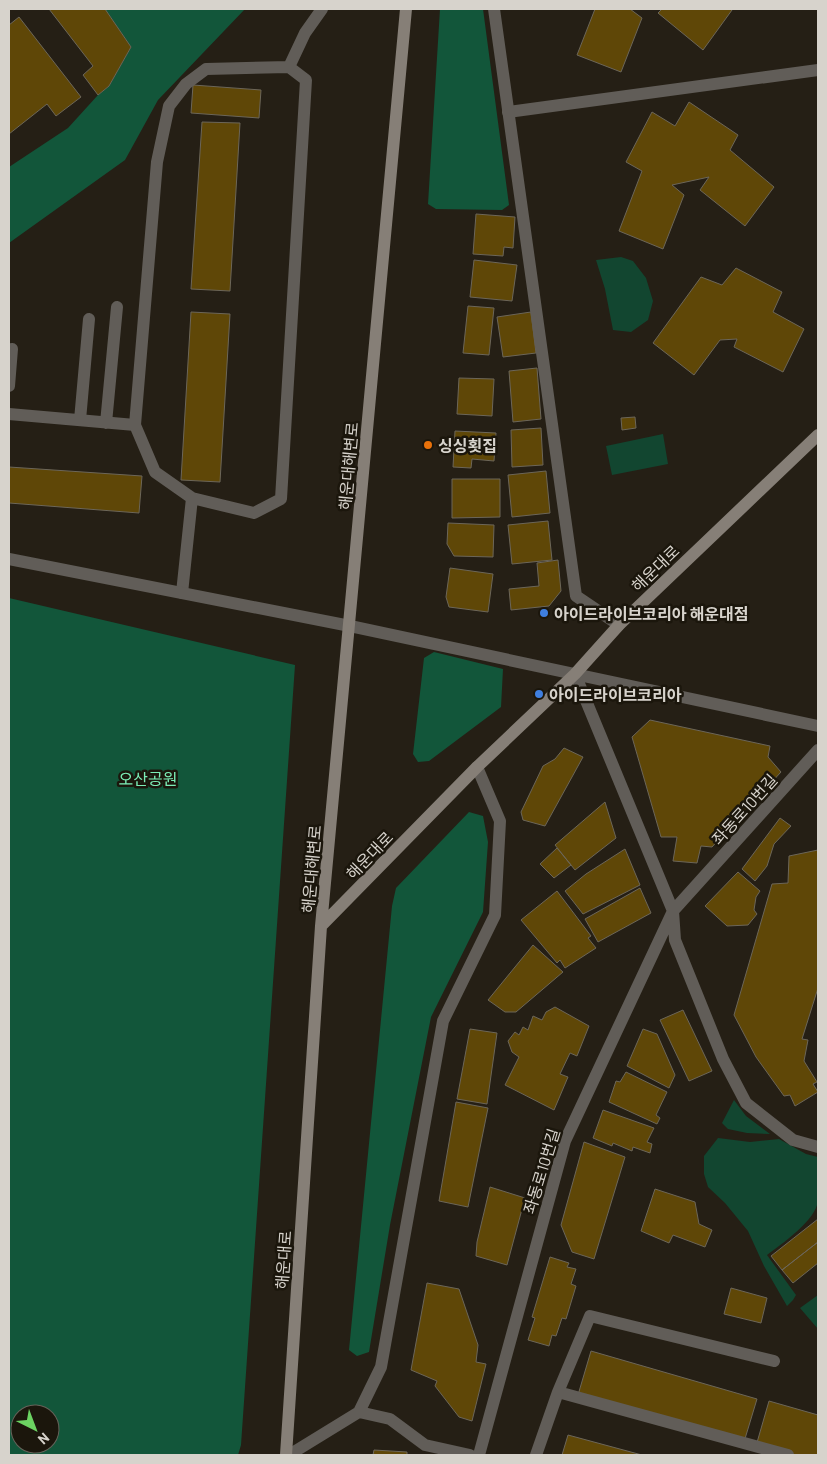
<svg xmlns="http://www.w3.org/2000/svg" width="827" height="1464" viewBox="0 0 827 1464" font-family="Barlow,'Noto Sans KR',sans-serif">
	<style>
		.green { fill: #124630 }
		.forest { fill: #12563a; fill-rule: evenodd }
		.building { fill: #5f4707; stroke: #6c6659 }
		.lines { fill: none; stroke-linecap: round; stroke-linejoin: round }
		.lane { stroke: #615d58; stroke-width: 12 }
		.street { stroke: #615d58; stroke-width: 12 }
		.secondary { stroke: #867f77; stroke-width: 12 }
		.food-dot { fill: #e8710a; stroke: #1b160c; stroke-width: 2 }
		.shop-dot { fill: #3f7fe0; stroke: #1b160c; stroke-width: 2 }
		.labels { text-anchor: middle; dominant-baseline: central; stroke-width: 5; stroke-linejoin: round; paint-order: stroke }
		.poi-label { font-size: 16px; font-weight: bold; fill: #d7d3cc; stroke: #1b160c; text-anchor: start }
		.street-label { font-size: 16px; fill: #d7d3cc; stroke: #1b160c }
		.park-label { font-size: 16px; fill: #7bedb6; stroke: #1b160c }
	</style>
	<rect width="100%" height="100%" fill="#251f15"/>
	<path class="green" d="M 621,257 L 633,261 L 646,278 L 653,301 L 648,320 L 631,332 L 613,330 L 605,289 L 596,260 Z
		M 663,434 L 668,464 L 612,475 L 606,446 Z
		M 734,1100 L 746,1116 L 770,1134 L 747,1133 L 728,1129 L 722,1123 Z
		M 718,1138 L 750,1142 L 779,1139 L 806,1154 L 818,1157 C 818,1171 820,1187 818,1201 C 816,1220 782,1244 767,1255 L 796,1295 L 793,1300 L 787,1306 L 764,1266 L 748,1231 L 725,1203 L 708,1187 L 704,1174 L 704,1156 Z
		M 818,1295 L 818,1329 L 800,1308 Z"/>
	<path class="forest" d="M 105,9 L 245,9 L 158,100 L 125,160 L 9,243 L 9,167 L 68,128 L 98,95 L 109,86 L 131,47 Z
		M 440,9 L 483,9 L 509,205 L 502,210 L 436,209 L 428,204 Z
		M 9,598 L 295,665 L 241,1445 L 238,1455 L 9,1455 ZM 20,1414 L 50,1414 L 50,1444 L 20,1444 Z
		M 434,652 L 503,669 L 501,707 L 429,761 L 418,762 L 413,754 L 424,658 Z
		M 469,812 L 483,816 L 488,842 L 483,912 L 431,1017 L 390,1225 L 369,1352 L 357,1356 L 349,1350 L 392,906 L 396,888 Z"/>
	<path class="building" d="M 49,9 L 105,9 L 131,47 L 109,86 L 98,95 L 83,75 L 93,66 Z
		M 595,9 L 630,9 L 642,18 L 621,72 L 577,55 Z
		M 662,9 L 731,9 L 732,10 L 703,50 L 658,13 Z
		M 19,17 L 81,97 L 56,116 L 47,104 L 9,134 L 9,25 Z
		M 193,85 L 261,90 L 259,118 L 191,113 Z
		M 689,102 L 738,135 L 730,150 L 774,187 L 745,226 L 700,190 L 709,177 L 672,185 L 684,195 L 663,249 L 619,231 L 642,171 L 626,162 L 652,112 L 675,126 Z
		M 202,122 L 240,123 L 230,291 L 191,289 Z
		M 476,214 L 515,217 L 513,248 L 504,247 L 503,256 L 473,254 Z
		M 474,260 L 517,265 L 512,301 L 470,297 Z
		M 736,268 L 782,292 L 773,312 L 804,329 L 783,372 L 734,347 L 737,339 L 720,340 L 694,375 L 653,343 L 701,277 L 722,285 Z
		M 468,306 L 494,308 L 489,355 L 463,353 Z
		M 191,312 L 230,314 L 220,482 L 181,480 Z
		M 531,312 L 536,353 L 503,357 L 497,317 Z
		M 537,368 L 541,419 L 513,422 L 509,371 Z
		M 459,378 L 494,379 L 492,416 L 457,414 Z
		M 635,417 L 636,428 L 622,430 L 621,418 Z
		M 541,428 L 543,465 L 512,467 L 511,430 Z
		M 455,431 L 496,433 L 494,461 L 472,459 L 471,468 L 453,467 Z
		M 9,467 L 142,476 L 139,513 L 9,503 Z
		M 546,471 L 550,513 L 512,517 L 508,475 Z
		M 452,479 L 500,479 L 500,517 L 452,518 Z
		M 548,521 L 552,560 L 512,564 L 508,525 Z
		M 448,523 L 494,525 L 493,557 L 454,556 L 447,544 Z
		M 558,560 L 561,591 L 549,606 L 511,610 L 509,589 L 539,586 L 537,563 Z
		M 450,568 L 493,574 L 488,612 L 449,607 L 446,597 Z
		M 650,720 L 770,746 L 768,757 L 781,772 L 712,847 L 701,846 L 697,863 L 673,861 L 677,837 L 661,837 L 632,737 Z
		M 564,748 L 583,757 L 545,826 L 523,820 L 521,812 L 543,766 L 555,759 Z
		M 605,802 L 616,838 L 575,870 L 555,845 Z
		M 780,818 L 791,826 L 774,844 L 767,866 L 755,881 L 742,869 Z
		M 557,848 L 571,865 L 554,878 L 540,864 Z
		M 625,849 L 640,885 L 583,914 L 565,891 L 586,874 Z
		M 818,850 L 818,988 L 802,1039 L 808,1040 L 804,1061 L 817,1082 L 813,1084 L 818,1092 L 795,1106 L 790,1095 L 784,1096 L 756,1057 L 734,1015 L 772,884 L 788,883 L 789,856 Z
		M 738,872 L 760,891 L 756,897 L 754,910 L 757,914 L 748,925 L 727,926 L 705,906 Z
		M 640,888 L 651,913 L 598,942 L 585,919 Z
		M 557,891 L 591,936 L 588,938 L 596,948 L 565,968 L 560,960 L 557,963 L 521,920 Z
		M 533,945 L 563,972 L 516,1012 L 505,1012 L 488,1000 Z
		M 555,1007 L 589,1026 L 577,1056 L 570,1053 L 560,1074 L 568,1077 L 554,1110 L 505,1085 L 519,1057 L 512,1052 L 508,1041 L 515,1032 L 519,1035 L 523,1027 L 528,1030 L 533,1016 L 542,1020 L 546,1012 Z
		M 683,1010 L 712,1071 L 689,1081 L 660,1020 Z
		M 470,1029 L 497,1033 L 487,1104 L 457,1099 Z
		M 643,1029 L 657,1034 L 675,1075 L 669,1088 L 627,1066 Z
		M 626,1072 L 667,1092 L 656,1115 L 660,1118 L 657,1124 L 609,1102 L 616,1081 L 620,1082 Z
		M 456,1102 L 488,1108 L 468,1207 L 439,1201 Z
		M 603,1110 L 654,1128 L 647,1142 L 652,1144 L 650,1153 L 633,1147 L 632,1151 L 613,1143 L 612,1146 L 593,1138 Z
		M 584,1142 L 625,1157 L 594,1259 L 572,1252 L 561,1225 Z
		M 490,1187 L 525,1198 L 507,1265 L 476,1256 L 477,1242 Z
		M 655,1189 L 695,1202 L 699,1224 L 712,1230 L 705,1247 L 673,1235 L 669,1243 L 641,1231 Z
		M 818,1219 L 818,1242 L 782,1270 L 771,1256 Z
		M 818,1242 L 818,1263 L 793,1283 L 782,1270 Z
		M 550,1257 L 569,1263 L 567,1267 L 576,1269 L 571,1284 L 576,1286 L 566,1319 L 562,1318 L 556,1336 L 552,1335 L 549,1346 L 528,1340 L 535,1318 L 532,1317 Z
		M 427,1283 L 459,1289 L 478,1345 L 476,1362 L 486,1364 L 472,1421 L 459,1417 L 435,1386 L 437,1381 L 411,1370 Z
		M 731,1288 L 767,1298 L 761,1323 L 724,1314 Z
		M 591,1351 L 757,1399 L 744,1442 L 578,1395 Z
		M 769,1401 L 818,1415 L 818,1455 L 790,1455 L 756,1446 Z
		M 568,1435 L 642,1455 L 562,1455 Z
		M 374,1450 L 407,1452 L 407,1455 L 373,1455 Z"/>
	<g class="lines">
		<path class="lane" d="M 289,67 L 305,33 L 322,9
			M 508,112 L 818,70
			M 9,386 L 12,349
			M 9,414 L 135,425 L 155,472 L 192,498 L 182,593
			M 80,420 L 89,319
			M 106,423 L 117,307
			M 135,425 L 157,162 L 169,106 L 186,84 L 206,69 L 289,67 L 306,80 L 281,499 L 254,513 L 192,498
			M 558,1392 L 788,1455
			M 536,1455 L 558,1392 L 590,1316 L 774,1361"/>
		<path class="street" d="M 494,9 L 576,596 L 619,625
			M 9,559 L 350,626 L 818,726
			M 575,674 L 673,911 L 675,940 L 723,1059 L 746,1103 L 793,1140 L 818,1147
			M 359,1412 L 381,1367 L 443,1021 L 495,915 L 500,821 L 477,767
			M 289,1455 L 359,1412 L 390,1419 L 425,1445 L 470,1455
			M 479,1455 L 565,1141 L 673,911 L 818,750"/>
		<path class="secondary" d="M 321,926 L 406,9
			M 286,1455 L 321,926 L 477,767 L 575,674 L 619,625 L 818,435"/>
	</g>
	<circle class="food-dot" cx="428" cy="445" r="5"/>
	<g class="shop-dot">
		<circle cx="544" cy="613" r="5"/>
		<circle cx="539" cy="694" r="5"/>
	</g>
	<g class="labels">
		<g class="poi-label">
			<text x="438" y="445">싱싱횟집</text>
			<text x="554" y="613">아이드라이브코리아 해운대점</text>
			<text x="549" y="694">아이드라이브코리아</text>
		</g>
		<g class="street-label">
			<text transform="translate(348 466) rotate(-85)">해운대해변로</text>
			<text transform="translate(655 568) rotate(-44)">해운대로</text>
			<text transform="translate(744 809) rotate(-48)">좌동로10번길</text>
			<text transform="translate(369 855) rotate(-46)">해운대로</text>
			<text transform="translate(311 869) rotate(-85)">해운대해변로</text>
			<text transform="translate(541 1171) rotate(-73)">좌동로10번길</text>
			<text transform="translate(283 1260) rotate(-86)">해운대로</text>
		</g>
		<g class="park-label">
			<text x="148" y="778">오산공원</text>
		</g>
	</g>
	<rect width="827" height="1464" fill="none" stroke="#d7d3cc" stroke-width="20"/>
	<g transform="translate(35 1429) rotate(138)"><circle r="24" fill="#1b160c" stroke="#666259"/>
	<path d="M0-4L9 19L0 12L-9 19Z" fill="#6cd362"/>
	<text y="-8" font-size="14" font-weight="bold" text-anchor="middle" fill="#d7d3cc">N</text>
	</g>
</svg>
